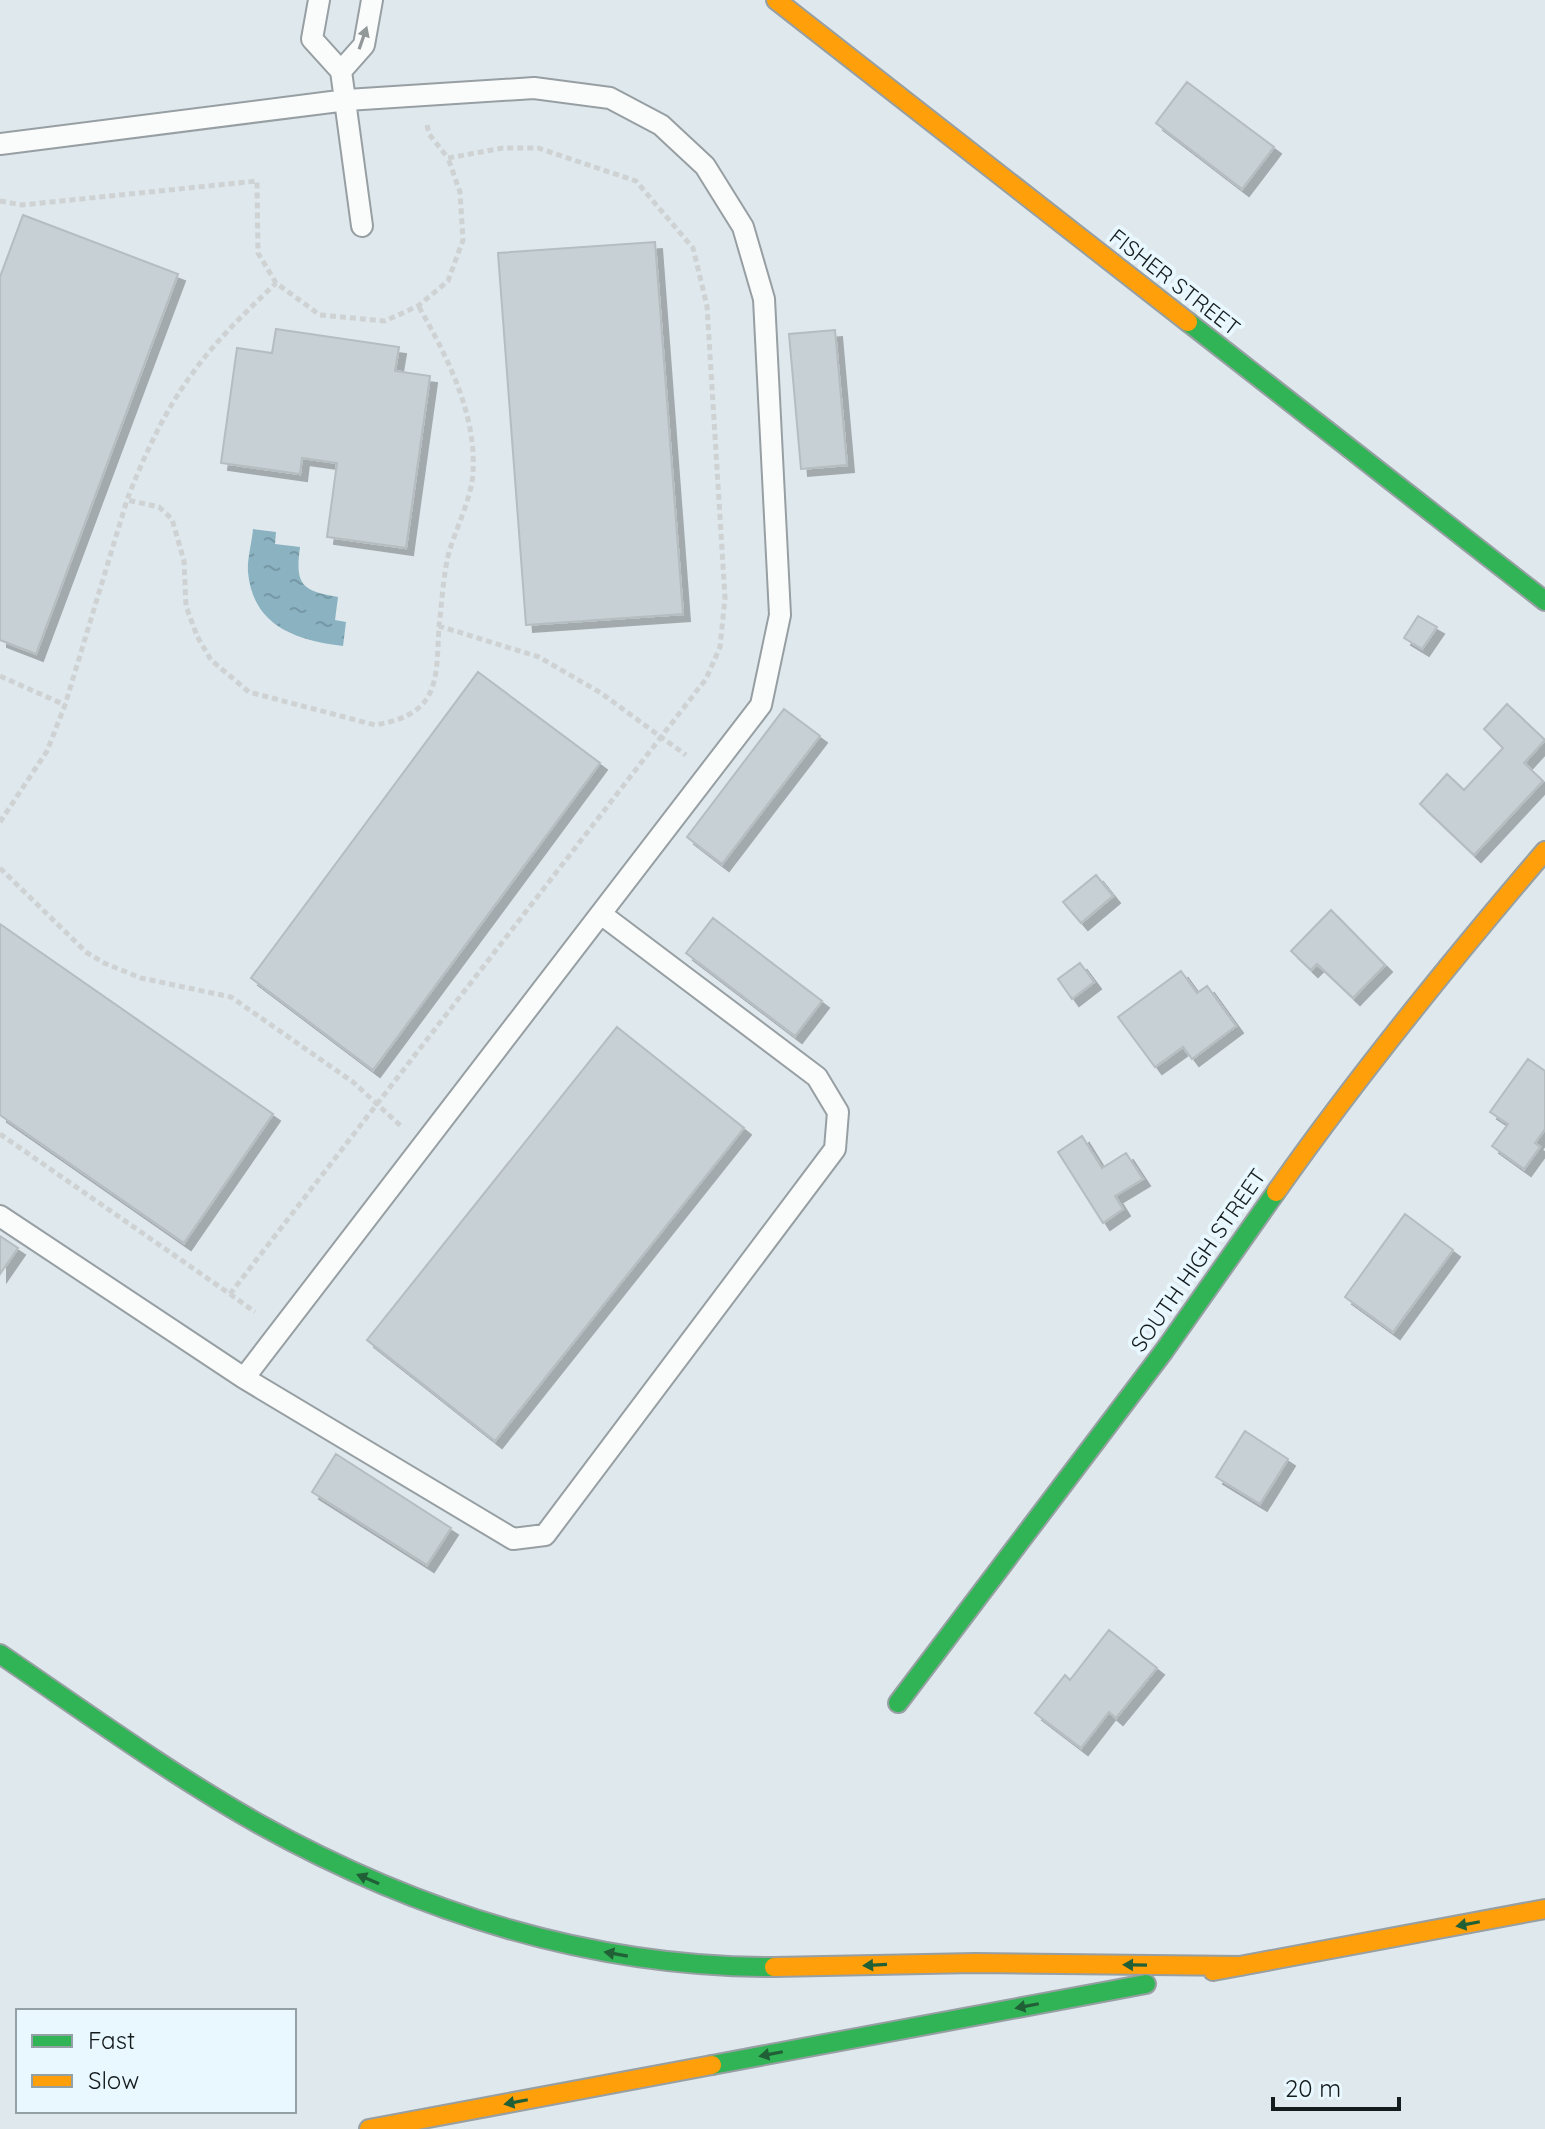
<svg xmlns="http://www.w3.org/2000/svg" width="1545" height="2129" viewBox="0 0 1545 2129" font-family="Quicksand,sans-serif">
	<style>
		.water { fill: url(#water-ripples) }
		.building { fill: #c7d0d4; stroke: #b5bdc0; stroke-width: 2; filter: url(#shadow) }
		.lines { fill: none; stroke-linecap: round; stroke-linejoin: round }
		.lane-casing { stroke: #979fa2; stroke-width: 24 }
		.fast-casing { stroke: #979fa2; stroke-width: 22 }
		.slow-casing { stroke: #979fa2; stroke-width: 22 }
		.path { stroke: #cfd2d3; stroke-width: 5; stroke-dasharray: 6 4; stroke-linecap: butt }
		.lane { stroke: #fafcfc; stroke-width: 20 }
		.fast { stroke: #30b455; stroke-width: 18 }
		.slow { stroke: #ff9f0a; stroke-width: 18 }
		.oneway { fill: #929798 }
		.oneway2 { fill: #216036 }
		.labels { text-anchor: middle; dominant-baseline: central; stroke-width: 8; stroke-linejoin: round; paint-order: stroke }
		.street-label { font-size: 22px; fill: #141b1d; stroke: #e8f8fe }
	</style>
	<defs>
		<pattern id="water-ripples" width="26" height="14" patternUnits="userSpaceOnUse" patternTransform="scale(2)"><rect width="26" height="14" fill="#8ab2c1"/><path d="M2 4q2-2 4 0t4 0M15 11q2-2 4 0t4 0" fill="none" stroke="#7698a5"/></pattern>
		<filter id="shadow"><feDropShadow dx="7" dy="7" stdDeviation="0" flood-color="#0004"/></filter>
	</defs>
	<rect width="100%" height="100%" fill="#dee8ed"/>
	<path class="water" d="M 253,529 L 276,532 L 275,544 L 300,547 C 295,584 301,591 338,597 L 335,620 L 346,622 L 343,646 C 297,640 253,627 248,572 C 247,559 252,542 253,529 Z"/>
	<path class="building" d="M 1187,82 L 1274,147 L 1242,189 L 1156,123 Z
		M 23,215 L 178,274 L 36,654 L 0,640 L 0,277 Z
		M 655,242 L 683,614 L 526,625 L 498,253 Z
		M 276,329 L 399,347 L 395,371 L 430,376 L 406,548 L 327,537 L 337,463 L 302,458 L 300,474 L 221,463 L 237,348 L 272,353 Z
		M 835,330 L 847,465 L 801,469 L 789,334 Z
		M 1418,616 L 1437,627 L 1422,649 L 1404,638 Z
		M 478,672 L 600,763 L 373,1070 L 251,978 Z
		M 1507,704 L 1545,740 L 1524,763 L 1543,781 L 1474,855 L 1420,804 L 1447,774 L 1464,790 L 1503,748 L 1484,729 Z
		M 784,709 L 820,736 L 722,864 L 687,837 Z
		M 1096,875 L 1113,896 L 1081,923 L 1063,902 Z
		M 1331,910 L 1385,965 L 1353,998 L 1317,964 L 1311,970 L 1291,951 Z
		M 713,918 L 822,1001 L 795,1036 L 686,953 Z
		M 0,924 L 273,1114 L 184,1243 L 0,1115 Z
		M 1080,963 L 1094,982 L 1072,999 L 1058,979 Z
		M 1181,971 L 1197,993 L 1207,986 L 1236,1026 L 1192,1059 L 1183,1047 L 1155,1067 L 1118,1017 Z
		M 617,1027 L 744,1128 L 495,1441 L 367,1340 Z
		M 1528,1059 L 1545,1071 L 1545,1129 L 1535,1143 L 1540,1147 L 1524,1169 L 1492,1146 L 1508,1124 L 1490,1112 Z
		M 1082,1136 L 1102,1168 L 1126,1153 L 1143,1179 L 1115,1196 L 1123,1209 L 1103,1223 L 1058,1152 Z
		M 1405,1214 L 1453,1250 L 1393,1332 L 1345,1297 Z
		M 0,1236 L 18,1248 L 0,1274 Z
		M 1245,1431 L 1288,1459 L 1260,1504 L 1216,1477 Z
		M 336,1454 L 451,1528 L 427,1565 L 312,1492 Z
		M 1109,1630 L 1157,1668 L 1116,1718 L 1109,1712 L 1081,1748 L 1035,1713 L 1065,1675 L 1070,1680 Z"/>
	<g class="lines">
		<g class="lane-casing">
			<path id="lane" d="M 319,0 L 312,39 L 341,71 L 362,226
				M 341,71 L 364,45 L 372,0
				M 0,144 L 347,100 L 534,88 L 610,98 L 661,125 L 705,166 L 743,227 L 764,299 L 780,615 L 761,705 L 244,1378 L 0,1216
				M 244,1378 L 513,1539 L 545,1535 L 835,1149 L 838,1112 L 817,1077 L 601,914"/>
		</g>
		<g class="fast-casing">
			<path id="fast" d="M 1188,322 L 1545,601
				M 0,1654 C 85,1712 169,1773 259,1824 C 417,1912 593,1968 774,1967
				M 898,1703 L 1164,1351 L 1276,1192
				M 712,2065 L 1146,1984"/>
		</g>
		<g class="slow-casing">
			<path id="slow" d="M 776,0 L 1188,322
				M 1276,1192 C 1359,1074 1451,961 1545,851
				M 774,1967 L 975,1963 L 1241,1966
				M 1213,1971 L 1545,1909
				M 369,2129 L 712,2065"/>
		</g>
		<path class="path" d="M 427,125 L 429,134 L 448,158 L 503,148 L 538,148 L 636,181 L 693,248 L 707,306 L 725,598 L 720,647 L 706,679 L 661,737 L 686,755
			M 0,201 L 22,205 L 257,181 L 258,253 L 276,283 L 320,315 L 385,321 L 418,306 L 448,281 L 463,240 L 460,192 L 448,158
			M 419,307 C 448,358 480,420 472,482 C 468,505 456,529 449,552 C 443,576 442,602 439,626
			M 0,676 L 65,705
			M 0,822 L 47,751 L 65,705 L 127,500
			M 0,868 L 86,952 L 104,963 L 141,978 L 231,997 L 353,1082 L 401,1126
			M 0,1134 L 230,1294 L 661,737 L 601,693 L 539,657 L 439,626 C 436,682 440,714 375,725 L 249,692 L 211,660 L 197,636 L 186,606 L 184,561 L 172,519 L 159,507 L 127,500 C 143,458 165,410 192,374 C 216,340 246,312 276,283
			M 230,1294 L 255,1312"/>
		<use href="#lane" class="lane"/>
		<use href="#fast" class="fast"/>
		<use href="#slow" class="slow"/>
	</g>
	<defs><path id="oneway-solid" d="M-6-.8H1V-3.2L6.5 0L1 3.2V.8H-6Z" transform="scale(2)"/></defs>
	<use class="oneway" href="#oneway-solid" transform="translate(363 38) rotate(-71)"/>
	<g class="oneway2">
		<use href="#oneway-solid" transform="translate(368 1879) rotate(-157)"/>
		<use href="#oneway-solid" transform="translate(1468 1924) rotate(169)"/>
		<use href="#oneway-solid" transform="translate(616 1954) rotate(-170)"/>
		<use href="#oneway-solid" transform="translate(875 1965) rotate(177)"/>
		<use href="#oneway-solid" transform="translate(1135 1965) rotate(-179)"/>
		<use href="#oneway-solid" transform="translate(1027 2006) rotate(169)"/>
		<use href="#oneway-solid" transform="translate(771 2054) rotate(169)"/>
		<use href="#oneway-solid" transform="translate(516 2102) rotate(169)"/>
	</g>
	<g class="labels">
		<g class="street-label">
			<text transform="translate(1175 282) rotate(38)">FISHER STREET</text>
			<text transform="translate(1198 1260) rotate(-55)">SOUTH HIGH STREET</text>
		</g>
	</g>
	<rect x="16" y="2009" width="280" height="104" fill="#e8f8fe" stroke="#93a0a4" stroke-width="2"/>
	<rect x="32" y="2035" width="40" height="12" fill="#30b455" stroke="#93a0a4" stroke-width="2"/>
	<text x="88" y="2049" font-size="24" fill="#141b1d">Fast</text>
	<rect x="32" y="2075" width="40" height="12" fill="#ff9f0a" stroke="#93a0a4" stroke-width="2"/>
	<text x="88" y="2089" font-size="24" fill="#141b1d">Slow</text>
	<path d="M1273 2097v12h126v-12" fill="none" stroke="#141b1d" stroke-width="4"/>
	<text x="1285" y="2097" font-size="24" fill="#141b1d" stroke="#e8f8fe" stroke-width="6" paint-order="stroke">20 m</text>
</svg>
